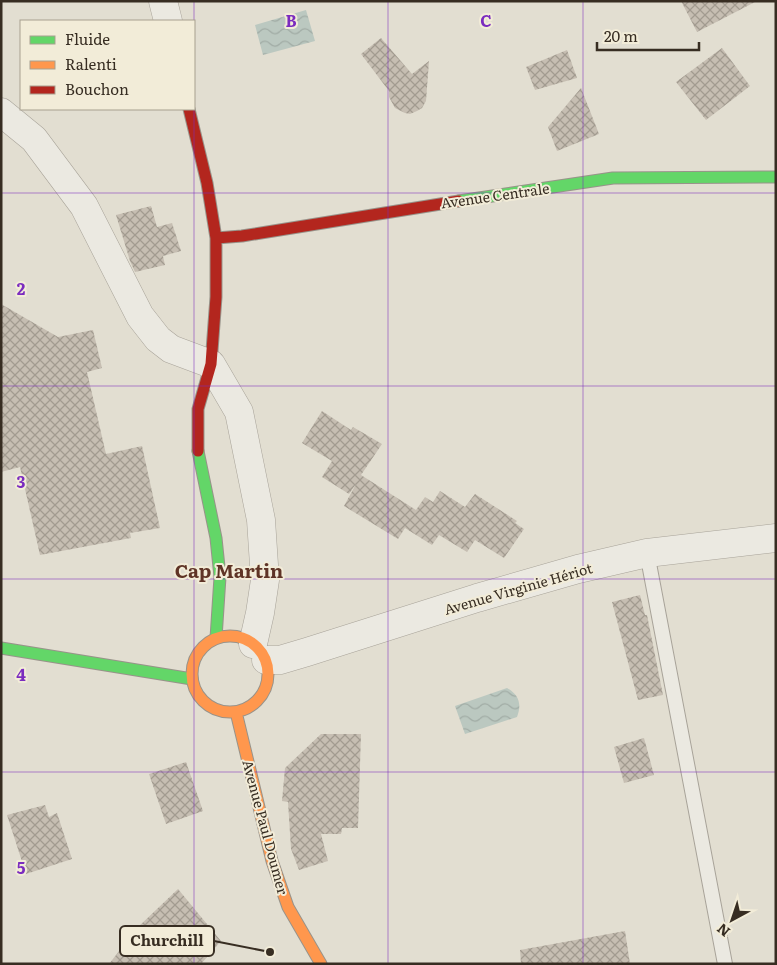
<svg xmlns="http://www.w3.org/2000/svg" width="777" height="965" viewBox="0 0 777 965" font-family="Literata,serif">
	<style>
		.water { fill: url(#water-waves) }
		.building { fill: url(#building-cross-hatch) }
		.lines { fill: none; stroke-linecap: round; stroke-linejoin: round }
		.lane-casing { stroke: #a8a399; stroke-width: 16 }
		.street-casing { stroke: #a8a399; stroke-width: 29 }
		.fast-casing { stroke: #98938a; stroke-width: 13 }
		.slow-casing { stroke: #98938a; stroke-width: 13 }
		.jam-casing { stroke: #98938a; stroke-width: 13 }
		.lane { stroke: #ebe9e1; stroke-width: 14 }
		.street { stroke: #ebe9e1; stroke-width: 28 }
		.fast { stroke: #63d668; stroke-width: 11 }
		.slow { stroke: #ff974d; stroke-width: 11 }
		.jam { stroke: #b3261e; stroke-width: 11 }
		.grid { fill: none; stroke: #7b2cbf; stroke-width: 1; stroke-opacity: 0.55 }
		.labels { text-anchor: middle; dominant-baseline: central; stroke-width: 4; stroke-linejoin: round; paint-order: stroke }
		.street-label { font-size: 14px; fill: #372d22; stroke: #f2ecd8 }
		.district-label { font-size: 19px; font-weight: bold; fill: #5f3426; stroke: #f2ecd8 }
		.grid-label { font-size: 16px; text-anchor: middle; font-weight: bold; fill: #7b2cbf; stroke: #f2ecd8; stroke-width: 4; stroke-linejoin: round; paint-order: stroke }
		.leader { fill: none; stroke: #372d22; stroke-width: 2 }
		.callout-dot { fill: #372d22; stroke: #f2ecd8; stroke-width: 2 }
		.callout { fill: #f2ecd8; stroke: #372d22; stroke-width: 2 }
		.callout-label { font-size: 15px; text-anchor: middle; font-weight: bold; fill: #372d22 }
	</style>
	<defs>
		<pattern id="water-waves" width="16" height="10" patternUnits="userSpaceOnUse" patternTransform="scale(1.25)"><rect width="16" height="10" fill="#bbc8c0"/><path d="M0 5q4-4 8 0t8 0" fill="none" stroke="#a1aca5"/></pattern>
		<pattern id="building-cross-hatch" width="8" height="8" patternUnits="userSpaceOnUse" patternTransform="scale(1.25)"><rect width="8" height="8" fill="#c6beb2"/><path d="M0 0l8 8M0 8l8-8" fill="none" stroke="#a29b90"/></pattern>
	</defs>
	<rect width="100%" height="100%" fill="#e2ded1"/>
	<path class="water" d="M 306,10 L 315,41 L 263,55 L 255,25 Z
		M 507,688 C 519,695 522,704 517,717 L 465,734 L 455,706 Z"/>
	<path class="building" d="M 681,1 L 757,1 L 697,32 Z
		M 381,38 L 412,74 L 429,61 L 426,101 L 422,108 L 417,111 L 410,114 L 405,113 L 395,108 L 389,97 L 389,91 L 361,54 Z
		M 722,48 L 750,86 L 706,120 L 676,82 Z
		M 567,50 L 577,78 L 535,90 L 526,67 Z
		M 581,88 L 599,134 L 557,151 L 548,127 Z
		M 151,206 L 157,227 L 172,223 L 181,251 L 163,256 L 165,265 L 135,272 L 130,261 L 116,215 Z
		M 1,304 L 58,337 L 93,330 L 102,368 L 87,372 L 106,454 L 142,446 L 160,528 L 130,533 L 131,538 L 40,555 L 20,467 L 1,472 Z
		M 322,411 L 351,430 L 353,427 L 382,444 L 361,475 L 416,510 L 425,497 L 433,502 L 440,491 L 465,507 L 475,494 L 517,521 L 515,523 L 524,529 L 504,558 L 475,540 L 467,552 L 439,535 L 432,545 L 405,528 L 398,539 L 344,506 L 356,484 L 349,494 L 322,477 L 332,461 L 302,443 Z
		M 640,595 L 645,615 L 647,615 L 663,695 L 638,700 L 612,602 Z
		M 321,734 L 361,734 L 358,828 L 342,828 L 341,834 L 321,834 L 328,861 L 299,870 L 291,849 L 288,802 L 282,801 L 285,768 Z
		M 644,738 L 654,775 L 624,783 L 614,747 Z
		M 186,762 L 203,811 L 166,824 L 149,774 Z
		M 45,805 L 49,817 L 57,813 L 72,859 L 26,874 L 7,815 Z
		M 178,889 L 221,941 L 201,964 L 109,964 L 137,928 Z
		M 625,931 L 630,964 L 521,964 L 520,950 Z"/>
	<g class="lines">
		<g class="lane-casing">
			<path id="lane" d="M 647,553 L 725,964"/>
		</g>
		<g class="street-casing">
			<path id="street" d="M 163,1 L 168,21
				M 1,112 L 34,139 L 84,206 L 140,316 L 158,339 L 171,349 L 211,364 L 239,412 L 261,520 L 265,580 L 260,613 L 253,644
				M 266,660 L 280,660 L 307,652 L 477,598 L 578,569 L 647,553 L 776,538"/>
		</g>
		<g class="fast-casing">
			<path id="fast" d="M 459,201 L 613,178 L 776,177
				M 198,451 L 216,538 L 220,577 L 216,638
				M 1,648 L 192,679"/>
		</g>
		<g class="slow-casing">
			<path id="slow" d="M192 674a38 38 0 1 1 76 0a38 38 0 1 1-76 0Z
				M 236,712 L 272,861 L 288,907 L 321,964"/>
		</g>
		<g class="jam-casing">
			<path id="jam" d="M 189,109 L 207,183 L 216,238 L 216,297 L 211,364 L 198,409 L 198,451
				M 216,238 L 242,236 L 459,201"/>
		</g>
		<use href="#lane" class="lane"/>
		<use href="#street" class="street"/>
		<use href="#fast" class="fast"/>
		<use href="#slow" class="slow"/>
		<use href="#jam" class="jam"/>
	</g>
	<path class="grid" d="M 194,1 L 194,964M 388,1 L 388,964M 583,1 L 583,964M 1,193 L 776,193M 1,386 L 776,386M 1,579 L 776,579M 1,772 L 776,772"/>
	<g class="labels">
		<g class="street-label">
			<text transform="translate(495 195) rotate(-8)">Avenue Centrale</text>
			<text transform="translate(518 588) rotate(-16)">Avenue Virginie Hériot</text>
			<text transform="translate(266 827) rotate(75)">Avenue Paul Doumer</text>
		</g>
		<g class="district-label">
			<text x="229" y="570">Cap Martin</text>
		</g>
	</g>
	<g class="grid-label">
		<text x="291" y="27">B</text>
		<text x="486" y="27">C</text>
		<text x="21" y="295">2</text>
		<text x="21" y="488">3</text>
		<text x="21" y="681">4</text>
		<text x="21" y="874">5</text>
	</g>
	<path class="leader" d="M270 952L214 941"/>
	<circle class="callout-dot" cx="270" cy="952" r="5"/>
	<rect class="callout" x="120" y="926" width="94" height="30" rx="5"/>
	<g class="callout-label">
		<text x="167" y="946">Churchill</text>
	</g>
	<rect width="777" height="965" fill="none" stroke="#372d22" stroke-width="5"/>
	<rect x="20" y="20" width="175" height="90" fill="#f2ecd8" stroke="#a7a08f"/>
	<rect x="30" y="36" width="25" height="8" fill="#63d668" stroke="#a7a08f"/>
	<text x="65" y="45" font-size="15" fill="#372d22">Fluide</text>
	<rect x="30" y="61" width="25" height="8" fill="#ff974d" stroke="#a7a08f"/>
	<text x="65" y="70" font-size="15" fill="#372d22">Ralenti</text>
	<rect x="30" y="86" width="25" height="8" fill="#b3261e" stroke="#a7a08f"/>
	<text x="65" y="95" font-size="15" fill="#372d22">Bouchon</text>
	<g transform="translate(732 920) rotate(220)" stroke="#f2ecd8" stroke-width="4" paint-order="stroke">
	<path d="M0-4L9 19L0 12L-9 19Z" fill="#372d22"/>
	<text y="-8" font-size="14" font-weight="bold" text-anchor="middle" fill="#372d22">N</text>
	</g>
	<path d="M597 42v8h102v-8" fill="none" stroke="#372d22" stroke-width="2.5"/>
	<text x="604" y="42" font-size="15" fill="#372d22" stroke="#f2ecd8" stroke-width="4" paint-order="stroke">20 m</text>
</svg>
